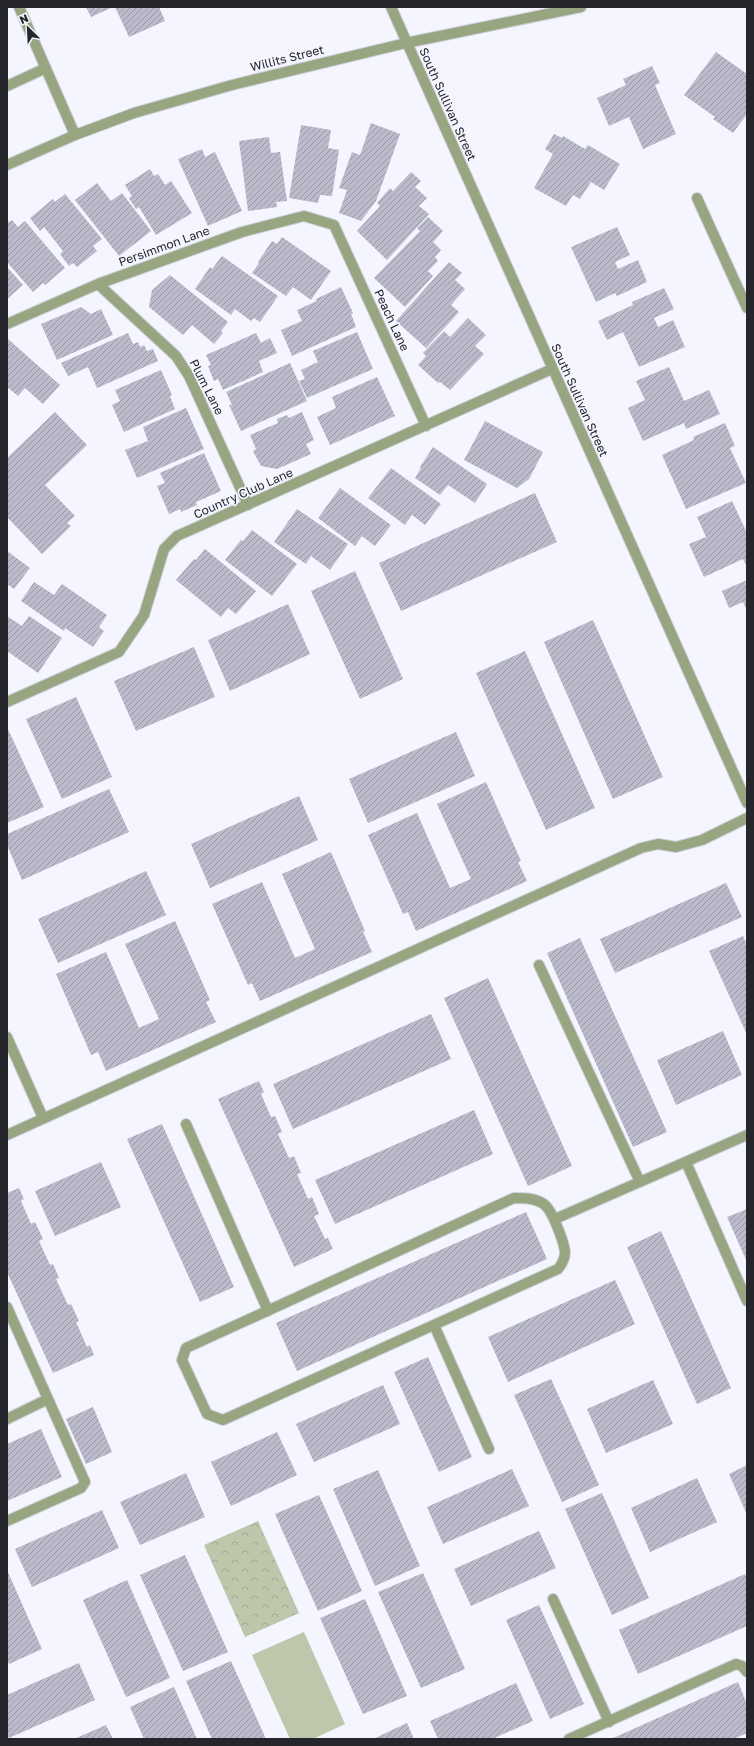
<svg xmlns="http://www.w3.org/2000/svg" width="754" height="1746" viewBox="0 0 754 1746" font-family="'Golos Text',sans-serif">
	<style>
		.grass { fill: #bcc7ac }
		.park { fill: url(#park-crowns) }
		.building { fill: url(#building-hatch) }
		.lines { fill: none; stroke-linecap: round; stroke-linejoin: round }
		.minor-casing { stroke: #cfd0d9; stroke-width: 12 }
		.minor { stroke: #97a681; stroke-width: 10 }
		.labels { text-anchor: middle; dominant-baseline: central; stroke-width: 3.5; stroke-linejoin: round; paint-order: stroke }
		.street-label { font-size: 12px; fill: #25252c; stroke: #f4f5ff }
	</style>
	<defs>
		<pattern id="park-crowns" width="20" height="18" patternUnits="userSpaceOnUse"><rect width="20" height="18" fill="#bcc7ac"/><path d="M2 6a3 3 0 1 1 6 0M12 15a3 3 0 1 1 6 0" fill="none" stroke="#a1ab94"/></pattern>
		<pattern id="building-hatch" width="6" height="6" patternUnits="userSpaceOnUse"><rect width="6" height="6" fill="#bbc"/><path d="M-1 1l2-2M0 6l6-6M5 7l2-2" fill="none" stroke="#9898a6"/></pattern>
	</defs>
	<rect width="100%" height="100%" fill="#f4f5ff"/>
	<path class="grass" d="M 304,1632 L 345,1724 L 313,1739 L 290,1739 L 252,1655 Z"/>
	<path class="park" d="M 258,1521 L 299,1613 L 245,1637 L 204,1545 Z"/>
	<path class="building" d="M 86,7 L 113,7 L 91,17 Z
		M 115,7 L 159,7 L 165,21 L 129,37 Z
		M 716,52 L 747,74 L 747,114 L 733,133 L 713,119 L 715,117 L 684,95 Z
		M 652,66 L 660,83 L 655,85 L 676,134 L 643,149 L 629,117 L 609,126 L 597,98 L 626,85 L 623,79 Z
		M 371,123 L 400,134 L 376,201 L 361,221 L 339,213 L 347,190 L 339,188 L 352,152 L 360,155 Z
		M 301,125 L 331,130 L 328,148 L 339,150 L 332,196 L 320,195 L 318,203 L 289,198 Z
		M 554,134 L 562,138 L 563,136 L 585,149 L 588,145 L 620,164 L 604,190 L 591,182 L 580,199 L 573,195 L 566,206 L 534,188 L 553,154 L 545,149 Z
		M 269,137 L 271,153 L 280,152 L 287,201 L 276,202 L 277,207 L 248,211 L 239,141 Z
		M 202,149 L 205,157 L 215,152 L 242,211 L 208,226 L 178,159 Z
		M 150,169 L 154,176 L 158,174 L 165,185 L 171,181 L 192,213 L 156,235 L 139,207 L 136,209 L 129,198 L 132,196 L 125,185 Z
		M 411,172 L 421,181 L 415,187 L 427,198 L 419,206 L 429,214 L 387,260 L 357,231 L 380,206 L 377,203 L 390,188 L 393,191 Z
		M 97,183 L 111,201 L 122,193 L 151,231 L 119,256 L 75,200 Z
		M 65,194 L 102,239 L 93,246 L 97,251 L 77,267 L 73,263 L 69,266 L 60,254 L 63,251 L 44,227 L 40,231 L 30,218 L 53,199 L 55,202 Z
		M 428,217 L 443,231 L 433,242 L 441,250 L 435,257 L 438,261 L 428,271 L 433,276 L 405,307 L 374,278 L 420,231 L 417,228 Z
		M 12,220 L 18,227 L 25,221 L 65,268 L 45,285 L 43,283 L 33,292 L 7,262 L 7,223 Z
		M 617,227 L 630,255 L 615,262 L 618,269 L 638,260 L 647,282 L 617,296 L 615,293 L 596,302 L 571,247 Z
		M 282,237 L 331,271 L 311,300 L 293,287 L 286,296 L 252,273 L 259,263 L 258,262 L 272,241 L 277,244 Z
		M 222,256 L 278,296 L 260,322 L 254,318 L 251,321 L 235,309 L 231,315 L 195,289 L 210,267 L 212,269 Z
		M 449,262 L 462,273 L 455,280 L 465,289 L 451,305 L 459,312 L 426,348 L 396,321 Z
		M 7,267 L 23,285 L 7,299 Z
		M 170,275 L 228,322 L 221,331 L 223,333 L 214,344 L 192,325 L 183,335 L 149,307 L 152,290 Z
		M 341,287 L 353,313 L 351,314 L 356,327 L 292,356 L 281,330 L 302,321 L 297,310 L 317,301 L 316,299 Z
		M 664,288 L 674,309 L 654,318 L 658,327 L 673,320 L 685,347 L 639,367 L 623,332 L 607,340 L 598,321 L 633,305 L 632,302 Z
		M 81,307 L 91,314 L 101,309 L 113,335 L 57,360 L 41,324 Z
		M 468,318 L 486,335 L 475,346 L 484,354 L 450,390 L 440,382 L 438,383 L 418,365 L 426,356 L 423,353 L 444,331 L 450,337 Z
		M 357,332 L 373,369 L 307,398 L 299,381 L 305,379 L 301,370 L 318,362 L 313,351 Z
		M 128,333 L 133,344 L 138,342 L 140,347 L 144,345 L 147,351 L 153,349 L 158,361 L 97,388 L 88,367 L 68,376 L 61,363 Z
		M 256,333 L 261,343 L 270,338 L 277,353 L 259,361 L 263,372 L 223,390 L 218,379 L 214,381 L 208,366 L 211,365 L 206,355 Z
		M 8,339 L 60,385 L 43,404 L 25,388 L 18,396 L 7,387 Z
		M 290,363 L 307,401 L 241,431 L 229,405 L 232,405 L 226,392 Z
		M 669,367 L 684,401 L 709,390 L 720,414 L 686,429 L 684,423 L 643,441 L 628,408 L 645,400 L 636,381 Z
		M 161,370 L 172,395 L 170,396 L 175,409 L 124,432 L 112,405 L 120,401 L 115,390 Z
		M 377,377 L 395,416 L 330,445 L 317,417 L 336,408 L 332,397 Z
		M 186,408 L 204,449 L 137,478 L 125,450 L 148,441 L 143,427 Z
		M 55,412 L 87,445 L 45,485 L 75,516 L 67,523 L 71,526 L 42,554 L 7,517 L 7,458 Z
		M 302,412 L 314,440 L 306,444 L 311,454 L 277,469 L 261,466 L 253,451 L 256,449 L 250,435 L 278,423 L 277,419 L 287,415 L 289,418 Z
		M 485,421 L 543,452 L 529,479 L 517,488 L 464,460 Z
		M 725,423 L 735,446 L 730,448 L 746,483 L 686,509 L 662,455 L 694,440 L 693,437 Z
		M 433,447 L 487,484 L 475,503 L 448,485 L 440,495 L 415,478 L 421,468 L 420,467 Z
		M 204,453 L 221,491 L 196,502 L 197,505 L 181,512 L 180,509 L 169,514 L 157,486 L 165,483 L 160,473 Z
		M 391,468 L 441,504 L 425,525 L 412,515 L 405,525 L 368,498 Z
		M 340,488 L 391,525 L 375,546 L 362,536 L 355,546 L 318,518 Z
		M 535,493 L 557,542 L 401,611 L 379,563 Z
		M 732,501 L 747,533 L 747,567 L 743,559 L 704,577 L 689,544 L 706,537 L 697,517 Z
		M 297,509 L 348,544 L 330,570 L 311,556 L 306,564 L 274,542 Z
		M 252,530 L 297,564 L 272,596 L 225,560 L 241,540 L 243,541 Z
		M 205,549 L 256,591 L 236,614 L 228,608 L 221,617 L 176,580 L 194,559 L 196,560 Z
		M 7,551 L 30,568 L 14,589 L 7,584 Z
		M 355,571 L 403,679 L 360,699 L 311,591 Z
		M 747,580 L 747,611 L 743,602 L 729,608 L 722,591 Z
		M 34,582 L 54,595 L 62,584 L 107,615 L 99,627 L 104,631 L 93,647 L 65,628 L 64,631 L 21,601 Z
		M 288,604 L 310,654 L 230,691 L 208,640 Z
		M 7,616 L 22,626 L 29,616 L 62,638 L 38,673 L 7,651 Z
		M 593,620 L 663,777 L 613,799 L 544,642 Z
		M 194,647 L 215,697 L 136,731 L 114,681 Z
		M 525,651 L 595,808 L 546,830 L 476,673 Z
		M 76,697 L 112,777 L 62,799 L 26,719 Z
		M 7,727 L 44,807 L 7,823 Z
		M 456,732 L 475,776 L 368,823 L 349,779 Z
		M 486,782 L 521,861 L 518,862 L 527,881 L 416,931 L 408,912 L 403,914 L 368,835 L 417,813 L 450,888 L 471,879 L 437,804 Z
		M 109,789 L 129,832 L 22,880 L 7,845 L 7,834 Z
		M 299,796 L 318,840 L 210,888 L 191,844 Z
		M 331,852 L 365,931 L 363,932 L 372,952 L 260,1001 L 252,983 L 248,985 L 212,904 L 262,882 L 295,958 L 315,949 L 282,874 Z
		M 146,871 L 166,915 L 58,963 L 38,919 Z
		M 726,883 L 742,917 L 615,973 L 600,939 Z
		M 175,921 L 210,1000 L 206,1002 L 216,1022 L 106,1071 L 98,1052 L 91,1055 L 56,974 L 106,952 L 139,1028 L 159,1019 L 125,944 Z
		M 743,936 L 747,945 L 747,1035 L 709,951 Z
		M 580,938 L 667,1132 L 633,1147 L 547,953 Z
		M 488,978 L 572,1166 L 528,1186 L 444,998 Z
		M 431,1014 L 451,1059 L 293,1129 L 273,1084 Z
		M 723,1031 L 742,1075 L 676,1105 L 657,1060 Z
		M 259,1081 L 264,1092 L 261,1094 L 271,1117 L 275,1116 L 282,1132 L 278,1134 L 289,1158 L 294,1156 L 301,1173 L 297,1174 L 308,1199 L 312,1197 L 319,1214 L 314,1216 L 325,1239 L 328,1238 L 333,1249 L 294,1267 L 218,1099 Z
		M 474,1110 L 493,1154 L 335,1224 L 315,1180 Z
		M 162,1124 L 234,1287 L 200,1302 L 127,1139 Z
		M 101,1162 L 121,1207 L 55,1236 L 35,1191 Z
		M 19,1188 L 24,1199 L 21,1201 L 31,1224 L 35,1222 L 43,1239 L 39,1241 L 50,1265 L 53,1264 L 59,1278 L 56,1279 L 68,1305 L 71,1304 L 79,1321 L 76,1322 L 87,1347 L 90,1345 L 94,1355 L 53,1373 L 7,1272 L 7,1193 Z
		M 747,1209 L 747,1262 L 727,1217 Z
		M 526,1212 L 547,1259 L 297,1371 L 276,1323 Z
		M 661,1231 L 731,1388 L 697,1404 L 627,1247 Z
		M 615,1280 L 635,1324 L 508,1382 L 488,1337 Z
		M 428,1357 L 472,1457 L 439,1472 L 394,1372 Z
		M 551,1379 L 599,1485 L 562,1502 L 514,1395 Z
		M 653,1380 L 673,1424 L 606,1453 L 587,1409 Z
		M 383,1385 L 400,1424 L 314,1462 L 296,1424 Z
		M 93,1407 L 112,1452 L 86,1464 L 66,1419 Z
		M 41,1429 L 62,1477 L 7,1501 L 7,1444 Z
		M 277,1432 L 297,1475 L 231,1506 L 211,1462 Z
		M 747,1465 L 747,1515 L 729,1474 Z
		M 512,1469 L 529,1506 L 443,1544 L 427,1507 Z
		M 378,1470 L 420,1566 L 375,1586 L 333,1489 Z
		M 186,1473 L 205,1517 L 140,1545 L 120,1502 Z
		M 697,1478 L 717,1522 L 650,1552 L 631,1508 Z
		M 602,1493 L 649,1598 L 612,1615 L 565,1509 Z
		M 319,1495 L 362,1591 L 318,1611 L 275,1514 Z
		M 102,1510 L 119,1548 L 32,1587 L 15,1549 Z
		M 539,1531 L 556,1568 L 471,1606 L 454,1569 Z
		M 185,1555 L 228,1652 L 183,1671 L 140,1575 Z
		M 7,1570 L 42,1649 L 9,1664 L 7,1660 Z
		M 423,1573 L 465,1669 L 421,1688 L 378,1592 Z
		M 745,1574 L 747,1578 L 747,1626 L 638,1674 L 619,1630 Z
		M 127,1580 L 170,1678 L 126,1697 L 83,1600 Z
		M 365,1599 L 407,1696 L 363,1714 L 320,1618 Z
		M 539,1605 L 584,1704 L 550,1719 L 506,1620 Z
		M 231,1661 L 266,1739 L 212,1739 L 186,1681 Z
		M 79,1663 L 95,1700 L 9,1738 L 7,1734 L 7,1695 Z
		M 738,1682 L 747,1704 L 747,1733 L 734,1739 L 611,1739 Z
		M 516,1683 L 533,1721 L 492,1739 L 438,1739 L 430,1721 Z
		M 174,1687 L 197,1739 L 144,1739 L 130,1707 Z
		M 407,1723 L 414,1739 L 373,1739 Z
		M 106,1725 L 113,1739 L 74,1739 Z"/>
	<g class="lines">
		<g class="minor-casing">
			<path id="minor" d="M 19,7 L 75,135
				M 391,7 L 747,803
				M 7,86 L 46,68
				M 7,165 L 75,135 L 134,113 L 232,85 L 406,43 L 581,7
				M 697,198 L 747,308
				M 98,284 L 176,356 L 189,376 L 248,505
				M 7,324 L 98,284 L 242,232 L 304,216 L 334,225 L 426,426
				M 7,702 L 119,652 L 144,615 L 164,549 L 177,536 L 552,369
				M 539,965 L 640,1182
				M 7,1037 L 43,1118
				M 186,1124 L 268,1311
				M 7,1135 L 641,848 L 658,844 L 676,847 L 702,840 L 747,818
				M 686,1162 L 747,1301
				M 514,1198 C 524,1198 538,1198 546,1206 C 553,1213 564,1242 565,1252 C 565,1258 562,1264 558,1269 L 223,1420 L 207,1414 L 182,1360 L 186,1348 Z
				M 555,1219 L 747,1135
				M 7,1307 L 85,1482 L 81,1488 L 7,1521
				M 434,1325 L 489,1449
				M 7,1419 L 48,1399
				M 553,1599 L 609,1722
				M 569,1739 L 736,1664 L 742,1666 L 747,1672"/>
		</g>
		<use href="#minor" class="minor"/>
	</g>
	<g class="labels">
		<g class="street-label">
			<text transform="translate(287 58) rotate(-14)">Willits Street</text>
			<text transform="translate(448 104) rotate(66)">South Sullivan Street</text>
			<text transform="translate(164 246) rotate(-20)">Persimmon Lane</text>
			<text transform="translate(392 320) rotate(65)">Peach Lane</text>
			<text transform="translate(207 387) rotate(63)">Plum Lane</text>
			<text transform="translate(580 400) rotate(66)">South Sullivan Street</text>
			<text transform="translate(243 493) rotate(-24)">Country Club Lane</text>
		</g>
	</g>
	<rect width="754" height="1746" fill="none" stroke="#25252c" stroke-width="16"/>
	<g transform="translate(28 28) rotate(336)" stroke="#f4f5ff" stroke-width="3" paint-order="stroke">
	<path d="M0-3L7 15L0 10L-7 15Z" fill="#25252c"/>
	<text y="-6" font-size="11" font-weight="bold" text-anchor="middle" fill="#25252c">N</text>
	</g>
</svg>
